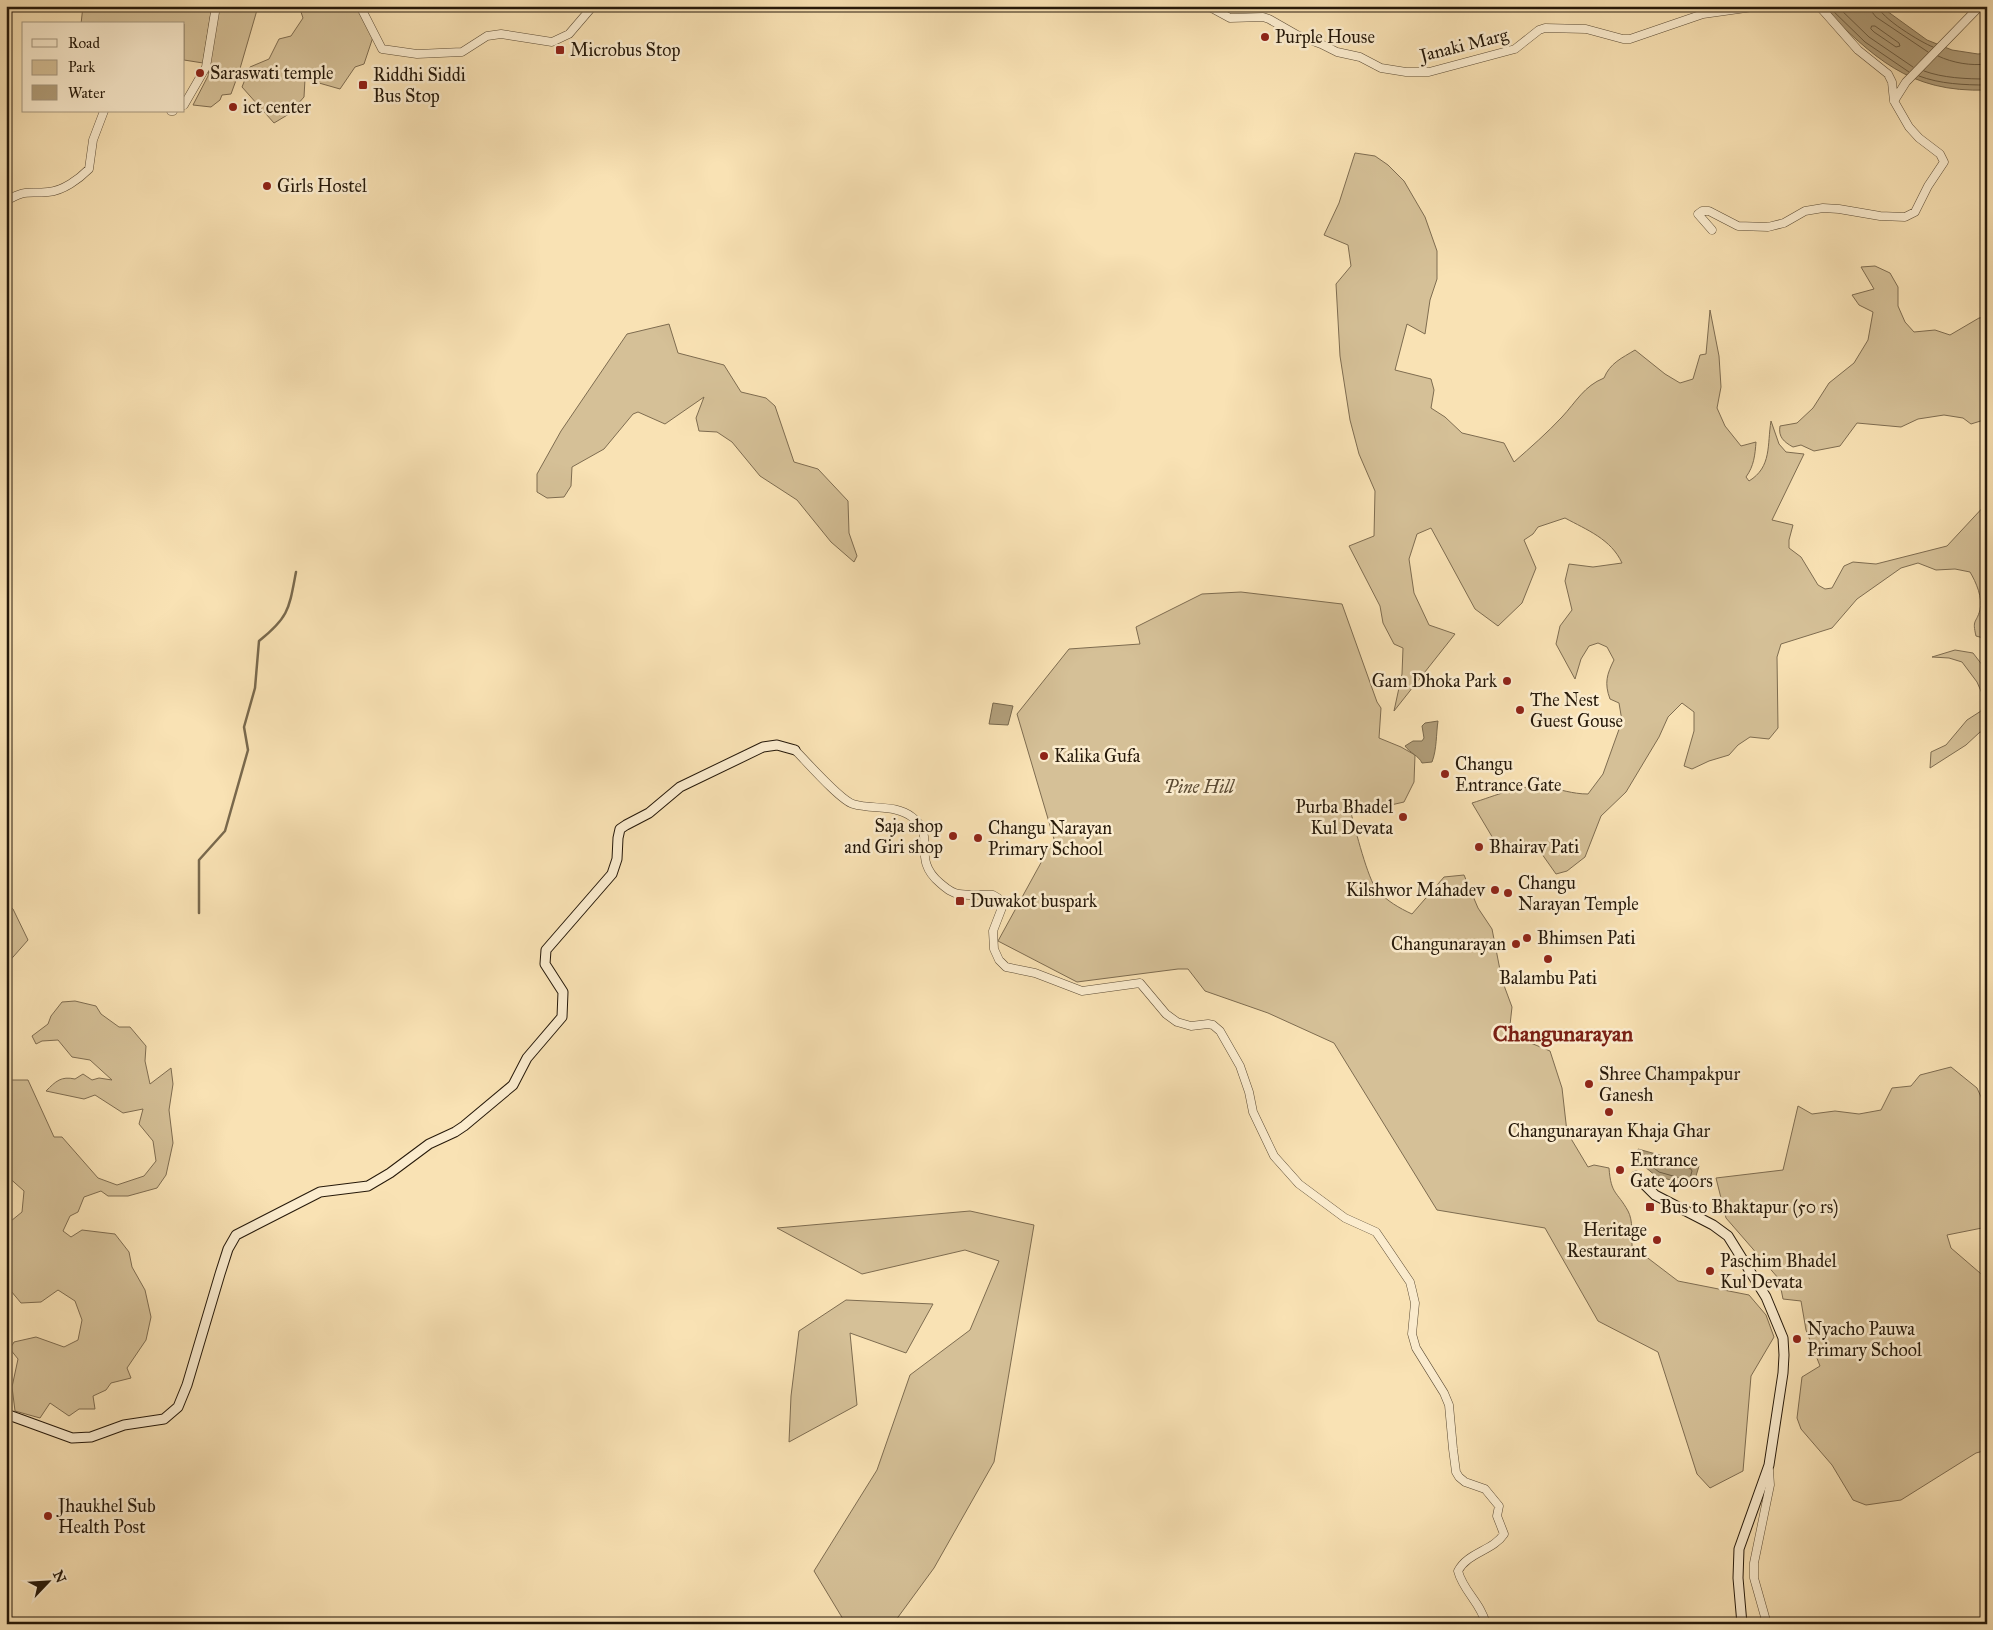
<svg xmlns="http://www.w3.org/2000/svg" width="1993" height="1630" viewBox="0 0 1993 1630" font-family="'IM FELL Great Primer',serif">
	<style>
		.green { fill: #d5c097; stroke: #7e6c50 }
		.water { fill: #b19e7a; stroke: #79694d }
		.lines { fill: none; stroke-linecap: round; stroke-linejoin: round }
		.shore { stroke: #6c5c42; stroke-width: 1 }
		.stream { stroke: #79694d; stroke-width: 2.5 }
		.tertiary-casing { stroke: #5b4b34; stroke-width: 9 }
		.secondary-casing { stroke: #26190a; stroke-width: 11 }
		.tertiary { stroke: #fbecce; stroke-width: 8 }
		.secondary { stroke: #fbecce; stroke-width: 9 }
		.poi-dot { fill: #8f2418; stroke: #fbecce; stroke-width: 2 }
		.labels { text-anchor: middle; dominant-baseline: central; stroke-width: 5; stroke-linejoin: round; paint-order: stroke }
		.poi-label { font-size: 18px; fill: #26190a; stroke: #fbecce; text-anchor: start }
		.street-label { font-size: 18px; fill: #26190a; stroke: #fbecce }
		.park-label { font-size: 18px; font-style: italic; fill: #5b4b34; stroke: #fbecce }
		.district-label { font-size: 22px; font-weight: bold; fill: #7a1f14; stroke: #fbecce }
	</style>
	<rect width="100%" height="100%" fill="#f9e2b4"/>
	<filter id="stains"><feTurbulence type="fractalNoise" baseFrequency=".004" numOctaves="4"/><feColorMatrix values="0 0 0 0 .2 0 0 0 0 .09 0 0 0 0 .02 0 0 0 .5 -.17"/></filter>
	<radialGradient id="worn" r=".72"><stop offset=".6" stop-color="#630" stop-opacity="0"/><stop offset="1" stop-color="#630" stop-opacity=".3"/></radialGradient>
	<path class="green" d="M 83,6 L 212,6 L 203,63 L 184,60 L 184,24 L 81,24 Z
		M 219,6 L 257,10 L 239,72 L 231,94 L 222,95 L 220,100 L 211,107 L 193,105 L 208,76 Z
		M 299,6 L 360,6 L 373,37 L 364,64 L 355,67 L 340,89 L 305,79 L 304,97 L 289,114 L 274,123 L 242,87 L 250,67 L 269,59 L 279,39 L 291,36 L 303,18 Z
		M 1355,153 L 1375,156 L 1388,165 L 1404,181 L 1425,217 L 1437,251 L 1437,279 L 1430,300 L 1425,334 L 1407,324 L 1395,370 L 1431,379 L 1434,390 L 1431,408 L 1445,417 L 1462,433 L 1504,443 L 1514,462 C 1531,447 1547,433 1562,417 C 1576,402 1584,386 1604,378 C 1610,363 1622,358 1635,350 L 1665,374 L 1680,383 L 1693,379 L 1700,355 L 1706,354 L 1710,310 L 1719,356 L 1721,387 L 1717,408 L 1725,426 L 1741,446 L 1756,442 C 1755,455 1754,466 1746,477 L 1749,481 C 1772,467 1767,445 1771,421 L 1779,444 L 1786,452 L 1804,454 L 1772,520 L 1793,525 L 1789,540 L 1789,548 L 1801,557 L 1818,585 L 1825,589 L 1832,588 L 1844,566 L 1853,562 L 1876,564 L 1947,546 L 1987,503 L 1987,639 L 1976,636 C 1972,619 1976,624 1980,610 C 1983,598 1976,582 1970,572 L 1955,569 L 1936,570 L 1918,563 L 1901,568 L 1857,599 L 1832,628 L 1781,644 L 1777,657 L 1778,728 L 1769,739 L 1750,737 L 1738,745 L 1729,755 L 1709,761 L 1692,769 L 1684,766 L 1694,731 L 1694,712 L 1682,703 L 1668,717 L 1659,737 L 1626,792 L 1601,816 L 1585,857 L 1567,871 L 1556,874 L 1537,847 L 1510,843 L 1497,845 L 1472,803 C 1495,796 1521,784 1545,787 C 1560,789 1572,794 1588,794 L 1603,774 L 1622,721 L 1619,703 L 1610,699 C 1604,683 1607,674 1614,660 L 1607,647 L 1598,643 L 1589,646 L 1581,659 L 1575,679 L 1556,644 L 1560,626 L 1572,610 L 1565,581 L 1569,564 L 1593,567 L 1622,563 C 1611,539 1587,530 1565,518 L 1538,527 L 1533,534 L 1524,540 L 1536,568 L 1522,603 L 1498,626 L 1475,609 L 1431,528 L 1417,534 L 1409,559 L 1414,593 L 1429,625 L 1455,634 L 1394,711 L 1402,674 L 1403,648 L 1394,644 L 1383,623 L 1380,606 L 1349,546 L 1374,536 L 1375,491 L 1359,454 L 1350,420 L 1340,356 L 1336,284 L 1351,266 L 1348,245 L 1324,235 L 1339,203 Z
		M 1875,266 L 1890,273 L 1898,287 L 1898,306 L 1905,322 L 1914,332 L 1935,330 L 1950,335 L 1979,318 L 1987,317 L 1987,419 L 1971,424 L 1963,418 L 1944,415 L 1918,419 L 1901,427 L 1857,423 L 1840,446 L 1814,451 L 1801,445 L 1793,447 C 1784,442 1778,437 1780,426 L 1797,423 L 1813,408 L 1829,383 L 1854,363 L 1868,340 L 1873,312 L 1859,305 L 1852,295 L 1874,289 L 1861,267 Z
		M 669,324 L 678,353 L 724,365 L 741,392 L 766,398 L 775,406 L 794,462 L 818,469 L 848,501 L 849,533 L 857,556 L 854,562 L 831,542 L 797,500 L 760,476 L 732,442 L 717,432 L 699,431 L 696,418 L 704,397 L 665,424 L 638,412 L 633,414 L 604,449 L 572,467 L 571,486 L 564,497 L 547,498 L 537,492 L 537,474 L 561,431 L 627,334 Z
		M 1241,592 L 1342,604 L 1377,702 L 1381,708 L 1379,738 L 1401,747 L 1415,755 L 1414,782 L 1404,802 L 1369,810 L 1363,814 L 1351,813 C 1355,828 1368,880 1377,890 C 1387,901 1399,908 1412,914 L 1444,877 L 1464,875 L 1478,908 L 1492,929 L 1502,980 L 1512,1007 L 1509,1034 L 1550,1051 L 1562,1088 L 1567,1132 L 1588,1167 L 1594,1165 L 1609,1168 C 1611,1195 1617,1191 1628,1211 C 1633,1220 1632,1236 1632,1246 L 1678,1281 L 1749,1295 L 1766,1315 L 1774,1337 L 1751,1376 L 1743,1471 L 1710,1488 L 1697,1474 L 1658,1352 L 1598,1321 L 1545,1228 L 1437,1210 L 1334,1043 L 1268,1013 L 1205,991 L 1188,969 L 1178,969 L 1077,982 L 998,941 L 1054,839 L 1017,714 L 1069,649 L 1140,644 L 1136,627 L 1202,594 Z
		M 1955,650 L 1973,653 L 1983,666 L 1987,680 L 1987,733 L 1980,732 L 1966,745 L 1930,768 L 1931,752 L 1946,745 L 1967,720 L 1981,711 L 1984,698 L 1977,682 L 1962,662 L 1949,658 L 1932,657 Z
		M 6,903 L 13,909 L 28,940 L 6,965 Z
		M 75,1001 L 96,1006 L 101,1014 L 119,1027 L 130,1027 L 146,1046 L 145,1061 L 150,1084 L 171,1068 L 173,1084 L 169,1110 L 173,1143 L 166,1175 L 157,1188 L 128,1196 L 108,1196 L 101,1191 L 84,1197 L 78,1212 L 70,1216 L 63,1231 L 71,1237 L 82,1230 L 115,1234 L 129,1252 L 132,1267 L 145,1290 L 151,1317 L 146,1340 L 127,1368 L 131,1378 L 111,1383 L 106,1390 L 93,1396 L 95,1409 L 79,1409 L 69,1416 L 50,1403 L 40,1418 L 15,1411 L 12,1387 L 18,1359 L 10,1349 L 14,1342 L 36,1337 L 64,1347 L 78,1340 L 82,1320 L 75,1301 L 58,1290 L 41,1302 L 21,1303 L 6,1285 L 6,1230 L 11,1221 L 22,1212 L 24,1191 L 6,1175 L 6,1085 L 11,1080 L 28,1080 L 54,1137 L 62,1137 L 98,1178 L 117,1185 L 144,1176 L 156,1161 L 153,1141 L 139,1124 L 143,1109 L 123,1113 L 95,1095 L 84,1099 L 46,1091 C 56,1081 61,1076 75,1079 L 83,1074 L 92,1080 L 99,1078 L 112,1080 L 90,1060 L 72,1057 L 58,1040 L 42,1041 L 36,1044 L 32,1036 L 48,1024 L 51,1016 L 62,1002 Z
		M 1951,1067 L 1977,1088 L 1987,1110 L 1987,1227 L 1947,1235 L 1951,1248 L 1987,1279 L 1987,1312 L 1981,1322 L 1984,1329 L 1987,1330 L 1987,1450 L 1976,1453 L 1901,1500 L 1866,1505 L 1853,1500 L 1832,1465 L 1801,1429 L 1797,1418 L 1802,1377 L 1820,1366 L 1806,1330 L 1801,1301 L 1783,1299 L 1779,1279 L 1726,1218 L 1716,1178 L 1783,1170 L 1798,1106 L 1812,1114 L 1835,1111 L 1859,1114 L 1881,1110 L 1892,1088 L 1911,1086 L 1920,1075 Z
		M 970,1211 L 1034,1225 L 994,1462 L 934,1568 L 893,1624 L 846,1624 L 814,1571 L 877,1470 L 910,1375 L 970,1330 L 999,1261 L 965,1250 L 862,1274 L 777,1228 Z
		M 846,1300 L 933,1304 L 906,1353 L 850,1333 L 857,1405 L 789,1442 L 791,1396 L 799,1331 Z"/>
	<path class="water" d="M 1821,6 L 1880,6 L 1927,40 L 1952,50 L 1978,54 L 1987,53 L 1987,90 C 1908,93 1874,57 1821,6 Z
		M 993,703 L 1013,706 L 1008,725 L 989,724 Z
		M 1438,721 C 1436,734 1437,749 1432,762 L 1422,763 C 1419,756 1410,753 1405,746 L 1413,741 L 1422,741 L 1424,738 L 1422,726 L 1425,723 Z
		M 1638,1149 L 1699,1166 L 1693,1186 L 1656,1176 L 1639,1162 Z"/>
	<g class="lines">
		<path class="shore" d="M 1828,6 L 1865,42 L 1909,72
			M 1837,6 L 1869,37 L 1913,67
			M 1872,6 L 1872,12 L 1876,17 L 1928,52
			M 1878,6 C 1879,17 1922,43 1933,47
			M 1872,26 L 1875,26 L 1899,43 L 1900,46 L 1896,47 L 1874,32 L 1871,29 Z
			M 1938,56 C 1953,63 1971,66 1987,64
			M 1924,71 C 1943,78 1966,79 1987,79
			M 1919,76 C 1940,84 1964,85 1987,85
			M 1648,1157 L 1691,1169 L 1692,1171 L 1690,1178 L 1687,1180 L 1659,1172 L 1645,1161 L 1645,1158 Z"/>
		<path class="stream" d="M 199,913 L 199,860 L 225,831 L 248,750 L 244,727 L 255,688 L 259,641 C 289,617 289,609 296,572"/>
		<g class="tertiary-casing">
			<path id="tertiary" d="M 360,6 L 382,49 L 417,54 L 462,52 L 487,36 L 501,34 L 552,42 L 569,34 L 593,6
				M 1208,6 L 1230,18 L 1263,17 L 1269,19 L 1297,35 L 1321,44 L 1337,52 L 1360,57 L 1381,68 L 1406,72 L 1429,72 L 1515,49 L 1539,30 L 1545,28 L 1586,29 L 1623,39 L 1630,39 L 1703,14 L 1760,6
				M 1894,101 L 1906,82 L 1980,6
				M 184,105 L 206,67 L 216,6
				M 171,111 L 173,111
				M 6,201 C 26,189 27,194 48,192 C 63,191 79,179 89,169 L 93,140 L 104,111
				M 1712,230 L 1698,214 L 1702,211 L 1709,211 L 1738,226 L 1768,227 L 1784,223 L 1805,211 L 1823,208 L 1839,209 L 1880,216 L 1905,217 L 1915,212 L 1928,186 L 1944,162 L 1940,154 L 1919,138 L 1909,127 L 1894,101 L 1892,82 L 1888,74 L 1858,50 L 1820,7 L 1816,6
				M 795,750 C 807,762 840,800 853,804 C 873,810 895,804 912,817 C 938,836 910,858 940,883 C 946,888 951,893 959,894 C 970,896 982,894 993,895 L 998,898 L 1003,905 L 993,931 L 994,949 L 999,960 L 1006,967 L 1035,973 L 1082,991 L 1140,983 L 1166,1014 L 1177,1022 L 1191,1026 L 1208,1024 L 1213,1025 L 1220,1031 L 1240,1066 L 1249,1092 L 1253,1112 L 1274,1156 L 1299,1184 L 1345,1218 L 1376,1232 L 1387,1248 L 1410,1282 L 1412,1290 L 1415,1303 L 1412,1334 L 1416,1348 L 1444,1393 L 1449,1405 L 1453,1449 L 1456,1472 L 1459,1477 L 1465,1482 L 1485,1489 L 1499,1506 L 1497,1516 L 1504,1534 C 1493,1551 1468,1552 1458,1571 C 1463,1591 1481,1603 1486,1624
				M 1767,1624 L 1754,1578 L 1754,1563 L 1770,1485 L 1769,1470"/>
		</g>
		<g class="secondary-casing">
			<path id="secondary" d="M 1636,1176 L 1655,1195 L 1713,1225 L 1728,1236 L 1766,1297 L 1783,1338 L 1784,1355 L 1783,1373 L 1769,1465 L 1739,1549 L 1738,1578 L 1742,1624
				M 6,1414 L 72,1438 L 91,1437 L 124,1425 L 164,1419 L 178,1407 L 187,1385 L 220,1274 L 228,1249 L 236,1235 L 320,1192 L 368,1186 L 390,1173 L 429,1144 L 455,1132 L 464,1126 L 513,1085 L 527,1058 L 562,1017 L 563,992 L 545,964 L 546,950 L 612,874 L 617,859 L 618,838 L 620,829 L 626,825 L 649,813 L 680,787 L 763,747 L 777,745 L 795,750"/>
		</g>
		<use href="#tertiary" class="tertiary"/>
		<use href="#secondary" class="secondary"/>
	</g>
	<g class="poi-dot">
		<circle cx="1265" cy="37" r="5"/>
		<rect x="555" y="45" width="10" height="10" rx="2.5"/>
		<circle cx="200" cy="73" r="5"/>
		<rect x="358" y="80" width="10" height="10" rx="2.5"/>
		<circle cx="233" cy="107" r="5"/>
		<circle cx="267" cy="186" r="5"/>
		<circle cx="1507" cy="681" r="5"/>
		<circle cx="1520" cy="710" r="5"/>
		<circle cx="1044" cy="756" r="5"/>
		<circle cx="1445" cy="774" r="5"/>
		<circle cx="1403" cy="817" r="5"/>
		<circle cx="953" cy="836" r="5"/>
		<circle cx="978" cy="838" r="5"/>
		<circle cx="1479" cy="847" r="5"/>
		<circle cx="1495" cy="890" r="5"/>
		<circle cx="1508" cy="893" r="5"/>
		<rect x="955" y="896" width="10" height="10" rx="2.5"/>
		<circle cx="1527" cy="938" r="5"/>
		<circle cx="1516" cy="944" r="5"/>
		<circle cx="1548" cy="959" r="5"/>
		<circle cx="1589" cy="1084" r="5"/>
		<circle cx="1609" cy="1112" r="5"/>
		<circle cx="1620" cy="1170" r="5"/>
		<rect x="1645" y="1202" width="10" height="10" rx="2.5"/>
		<circle cx="1657" cy="1240" r="5"/>
		<circle cx="1710" cy="1271" r="5"/>
		<circle cx="1797" cy="1339" r="5"/>
		<circle cx="48" cy="1516" r="5"/>
	</g>
	<g class="labels">
		<g class="poi-label">
			<text x="1275" y="37">Purple House</text>
			<text x="570" y="50">Microbus Stop</text>
			<text x="210" y="73">Saraswati temple</text>
			<text x="373" y="75">Riddhi Siddi<tspan x="373" dy="21">Bus Stop</tspan></text>
			<text x="243" y="107">ict center</text>
			<text x="277" y="186">Girls Hostel</text>
			<text x="1497" y="681" text-anchor="end">Gam Dhoka Park</text>
			<text x="1530" y="700">The Nest<tspan x="1530" dy="21">Guest Gouse</tspan></text>
			<text x="1054" y="756">Kalika Gufa</text>
			<text x="1455" y="764">Changu<tspan x="1455" dy="21">Entrance Gate</tspan></text>
			<text x="1393" y="807" text-anchor="end">Purba Bhadel<tspan x="1393" dy="21">Kul Devata</tspan></text>
			<text x="943" y="826" text-anchor="end">Saja shop<tspan x="943" dy="21">and Giri shop</tspan></text>
			<text x="988" y="828">Changu Narayan<tspan x="988" dy="21">Primary School</tspan></text>
			<text x="1489" y="847">Bhairav Pati</text>
			<text x="1518" y="883">Changu<tspan x="1518" dy="21">Narayan Temple</tspan></text>
			<text x="1485" y="890" text-anchor="end">Kilshwor Mahadev</text>
			<text x="970" y="901">Duwakot buspark</text>
			<text x="1537" y="938">Bhimsen Pati</text>
			<text x="1506" y="944" text-anchor="end">Changunarayan</text>
			<text x="1548" y="978" text-anchor="middle">Balambu Pati</text>
			<text x="1599" y="1074">Shree Champakpur<tspan x="1599" dy="21">Ganesh</tspan></text>
			<text x="1609" y="1131" text-anchor="middle">Changunarayan Khaja Ghar</text>
			<text x="1630" y="1160">Entrance<tspan x="1630" dy="21">Gate 400rs</tspan></text>
			<text x="1660" y="1207">Bus to Bhaktapur (50 rs)</text>
			<text x="1647" y="1230" text-anchor="end">Heritage<tspan x="1647" dy="21">Restaurant</tspan></text>
			<text x="1720" y="1261">Paschim Bhadel<tspan x="1720" dy="21">Kul Devata</tspan></text>
			<text x="1807" y="1329">Nyacho Pauwa<tspan x="1807" dy="21">Primary School</tspan></text>
			<text x="58" y="1506">Jhaukhel Sub<tspan x="58" dy="21">Health Post</tspan></text>
		</g>
		<g class="street-label">
			<text transform="translate(1464 45) rotate(-14)">Janaki Marg</text>
		</g>
		<g class="park-label">
			<text x="1199" y="787">Pine Hill</text>
		</g>
		<g class="district-label">
			<text x="1563" y="1033">Changunarayan</text>
		</g>
	</g>
	<rect width="1993" height="1630" fill="none" stroke="#f9e2b4" stroke-width="25"/>
	<rect x="8" y="8" width="1978" height="1615" fill="none" stroke="#26190a" stroke-width="2.5"/>
	<rect x="12" y="12" width="1968" height="1605" fill="none" stroke="#26190a"/>
	<rect x="22" y="22" width="162" height="90" fill="#fbecce" stroke="#a69880"/>
	<rect x="32" y="39" width="25" height="8" fill="#fbecce" stroke="#a69880"/>
	<text x="68" y="48" font-size="15" fill="#26190a">Road</text>
	<rect x="32" y="60" width="25" height="15" fill="#d5c097" stroke="#a69880"/>
	<text x="68" y="72" font-size="15" fill="#26190a">Park</text>
	<rect x="32" y="85" width="25" height="15" fill="#b19e7a" stroke="#a69880"/>
	<text x="68" y="98" font-size="15" fill="#26190a">Water</text>
	<g transform="translate(48 1582) rotate(65)" stroke="#fbecce" stroke-width="4" paint-order="stroke">
	<path d="M0-4L9 19L0 12L-9 19Z" fill="#26190a"/>
	<text y="-8" font-size="14" font-weight="bold" text-anchor="middle" fill="#26190a">N</text>
	</g>
	<rect width="100%" height="100%" filter="url(#stains)"/>
	<rect width="100%" height="100%" fill="url(#worn)"/>
</svg>
